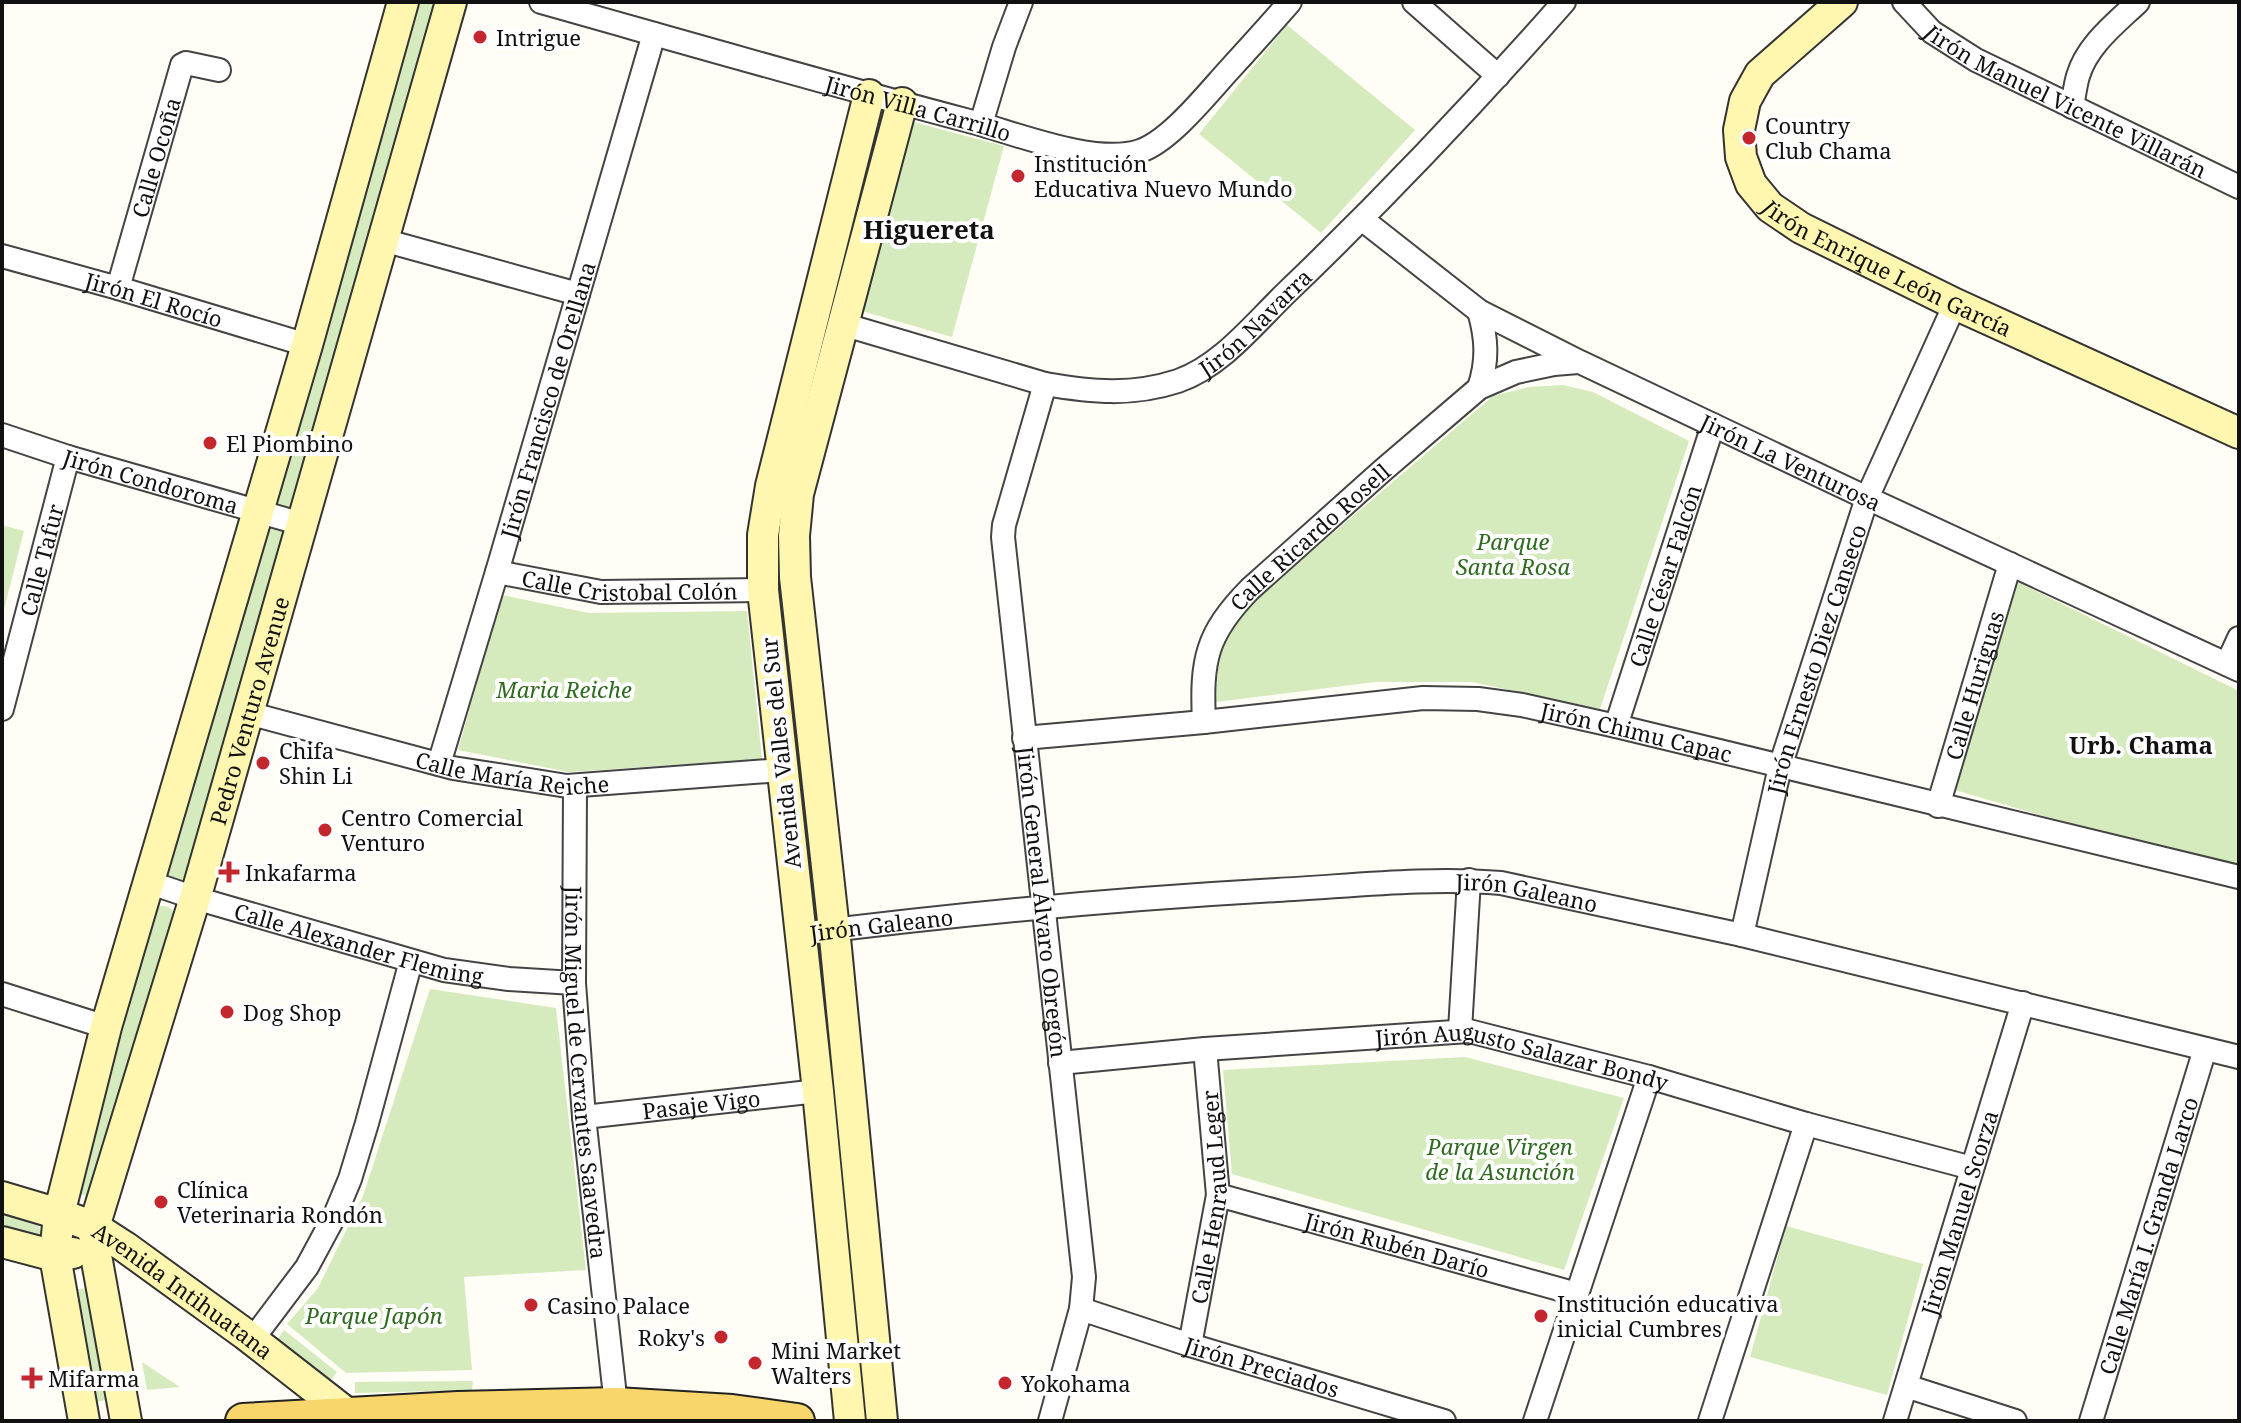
<svg xmlns="http://www.w3.org/2000/svg" width="2241" height="1423" viewBox="0 0 2241 1423" font-family="'Noto Serif',serif">
	<style>
		.green { fill: #d5ebbd }
		.lines { fill: none; stroke-linecap: round; stroke-linejoin: round }
		.street-casing { stroke: #444; stroke-width: 26 }
		.secondary-casing { stroke: #333; stroke-width: 34 }
		.primary-casing { stroke: #222; stroke-width: 38 }
		.street { stroke: #fff; stroke-width: 22 }
		.secondary { stroke: #fff6b0; stroke-width: 30 }
		.primary { stroke: #f9d66b; stroke-width: 34 }
		.poi-dot { fill: #c4262e; stroke: #fff; stroke-width: 3 }
		.labels { text-anchor: middle; dominant-baseline: central; stroke-width: 8; stroke-linejoin: round; paint-order: stroke }
		.poi-label { font-size: 22px; fill: #111; stroke: #fff; text-anchor: start }
		.street-label { font-size: 22px; fill: #111; stroke: #fff }
		.park-label { font-size: 22px; font-style: italic; fill: #2f6b1f; stroke: #fff }
		.neighbourhood-label { font-size: 24px; font-weight: bold; fill: #111; stroke: #fff }
		.quarter-label { font-size: 26px; font-weight: bold; fill: #111; stroke: #fff }
	</style>
	<rect width="100%" height="100%" fill="#fffdf5"/>
	<path class="green" d="M 408,2 L 448,2 L 300,511 L 278,517 L 268,496 Z
		M 1287,25 L 1415,130 L 1321,233 L 1199,134 Z
		M 913,122 L 1004,146 L 952,337 L 862,311 Z
		M 1563,385 L 1593,392 L 1689,441 L 1600,709 L 1472,682 L 1375,682 L 1216,702 L 1219,648 L 1236,618 L 1262,594 L 1493,396 L 1529,387 Z
		M 266,523 L 288,527 L 186,885 L 164,880 Z
		M 2,525 L 24,531 L 2,617 Z
		M 2018,582 L 2239,691 L 2239,874 L 1955,790 Z
		M 502,595 L 589,613 L 747,611 L 762,759 L 569,772 L 458,750 Z
		M 156,906 C 166,905 173,907 176,917 L 88,1197 L 79,1193 L 73,1182 Z
		M 430,989 L 556,1008 L 586,1270 L 464,1277 L 472,1370 L 346,1373 L 287,1324 L 318,1288 L 363,1196 Z
		M 1465,1057 L 1624,1098 L 1564,1270 L 1232,1174 L 1223,1070 Z
		M 2,1211 L 36,1222 L 41,1231 L 40,1240 L 2,1237 Z
		M 1786,1226 L 1923,1264 L 1887,1395 L 1750,1357 Z
		M 88,1288 L 107,1400 L 90,1403 L 71,1290 Z
		M 284,1330 L 337,1372 L 328,1383 L 278,1339 Z
		M 142,1362 L 180,1387 L 147,1390 Z
		M 473,1381 L 472,1390 L 355,1393 L 355,1382 Z"/>
	<g class="lines">
		<g class="street-casing">
			<g id="street">
				<path id="s1" d="M 541,2 C 683,42 825,83 969,121 C 1015,133 1095,166 1140,151 C 1170,141 1207,94 1229,70 C 1250,47 1270,25 1290,2"/>
				<path d="M 1414,2 L 1498,76"/>
				<path id="s2" d="M 1904,2 L 1932,32 L 1976,60 L 2239,187"/>
				<path d="M 2072,107 C 2074,97 2075,86 2078,76 C 2087,45 2116,23 2138,2"/>
				<path d="M 981,124 L 1004,47 L 1021,2"/>
				<path id="s3" d="M 1363,220 L 1479,311 L 1580,362 L 1867,498 L 2239,670"/>
				<path d="M 383,240 L 578,294"/>
				<path id="s4" d="M 2,256 L 118,288 L 307,345"/>
				<path id="s5" d="M 118,288 L 182,65 L 186,63 L 219,70"/>
				<path d="M 1479,311 C 1487,339 1488,361 1479,388"/>
				<path id="s6" d="M 842,324 L 1045,384 C 1092,392 1132,396 1178,381 C 1221,366 1254,324 1286,293 C 1383,200 1475,103 1564,2"/>
				<path id="s7" d="M 1045,384 L 1004,525 L 1003,537 L 1084,1277 L 1081,1309 L 1050,1421"/>
				<path id="s8" d="M 2,435 L 68,457 L 302,524"/>
				<path id="s9" d="M 497,572 L 601,592 L 763,590"/>
				<path d="M 2227,664 L 2239,638"/>
				<path id="s10" d="M 2,709 L 68,457"/>
				<path id="s11" d="M 248,713 L 453,768 L 567,786 L 781,770"/>
				<path id="s12" d="M 1204,722 C 1201,660 1206,634 1250,589 L 1382,471 L 1479,388 L 1516,372 L 1554,364 L 1578,362"/>
				<path id="s13" d="M 1616,726 L 1713,425"/>
				<path id="s14" d="M 1024,738 L 1204,722 L 1423,698 L 1478,699 L 1522,705 L 1616,726 L 2239,877"/>
				<path id="s15" d="M 439,764 L 497,572 L 654,34"/>
				<path id="s16" d="M 575,787 L 574,983 L 584,1117 L 616,1405"/>
				<path id="s17" d="M 1938,806 L 2010,564"/>
				<path id="s18" d="M 148,882 L 195,898 L 444,970 L 509,979 L 574,983"/>
				<path id="s19" d="M 800,934 C 958,914 1118,899 1277,890 C 1352,886 1426,877 1501,883 L 1742,935 L 2239,1057"/>
				<path id="s20" d="M 1742,935 L 1780,767 L 1867,498 L 1955,304"/>
				<path d="M 2,994 L 106,1027"/>
				<path d="M 1460,1030 L 1469,880"/>
				<path id="s21" d="M 1060,1063 L 1205,1049 L 1469,1031 L 1649,1077 L 1806,1124 L 1972,1168"/>
				<path id="s22" d="M 584,1117 L 818,1091"/>
				<path id="s23" d="M 1218,1195 L 1577,1294"/>
				<path id="s24" d="M 1081,1309 L 1190,1345 L 1444,1421"/>
				<path d="M 252,1340 L 307,1267 L 335,1215 L 350,1179 L 367,1123 L 411,961"/>
				<path id="s25" d="M 1190,1345 L 1218,1195 L 1205,1049"/>
				<path d="M 1906,1386 L 2015,1421"/>
				<path d="M 1535,1421 L 1649,1077"/>
				<path d="M 1710,1421 L 1806,1124"/>
				<path id="s26" d="M 1895,1421 L 2023,1003"/>
				<path id="s27" d="M 2091,1421 L 2205,1049"/>
			</g>
		</g>
		<g class="secondary-casing">
			<g id="secondary">
				<path id="s28" d="M 1842,2 L 1760,74 L 1745,101 L 1739,130 L 1741,157 L 1751,184 L 1770,207 L 1801,228 L 1955,304 L 2239,433"/>
				<path id="s29" d="M 2,1197 L 59,1214 L 94,1227 L 125,1247 L 245,1334 L 349,1415"/>
				<path d="M 2,1242 L 55,1256 L 73,1253"/>
				<path d="M 84,1421 L 55,1256 L 59,1214 L 106,1027 L 307,345 L 403,2"/>
				<path id="s30" d="M 126,1421 L 95,1250 L 94,1227 L 199,885 L 451,2"/>
				<path d="M 850,1421 L 818,1091 L 763,590 L 763,535 L 771,486 L 869,95"/>
				<path d="M 882,1421 L 836,948 L 795,577 L 794,536 L 798,494 L 902,103"/>
			</g>
		</g>
		<g class="primary-casing">
			<path id="primary" d="M 243,1421 L 458,1409 L 616,1405 L 732,1412 L 797,1421"/>
		</g>
		<use href="#street" class="street"/>
		<use href="#secondary" class="secondary"/>
		<use href="#primary" class="primary"/>
	</g>
	<g class="poi-dot">
		<circle cx="480" cy="37" r="8"/>
		<circle cx="1749" cy="138" r="8"/>
		<circle cx="1018" cy="176" r="8"/>
		<circle cx="210" cy="443" r="8"/>
		<circle cx="263" cy="763" r="8"/>
		<circle cx="325" cy="830" r="8"/>
		<path d="M225 860h8v8h8v8h-8v8h-8v-8h-8v-8h8z"/>
		<circle cx="227" cy="1012" r="8"/>
		<circle cx="161" cy="1202" r="8"/>
		<circle cx="531" cy="1305" r="8"/>
		<circle cx="1541" cy="1316" r="8"/>
		<circle cx="721" cy="1337" r="8"/>
		<circle cx="755" cy="1363" r="8"/>
		<path d="M28 1366h8v8h8v8h-8v8h-8v-8h-8v-8h8z"/>
		<circle cx="1005" cy="1383" r="8"/>
	</g>
	<g class="labels">
		<g class="poi-label">
			<text x="496" y="37">Intrigue</text>
			<text x="1765" y="125">Country<tspan x="1765" dy="25">Club Chama</tspan></text>
			<text x="1034" y="163">Institución<tspan x="1034" dy="25">Educativa Nuevo Mundo</tspan></text>
			<text x="226" y="443">El Piombino</text>
			<text x="279" y="750">Chifa<tspan x="279" dy="25">Shin Li</tspan></text>
			<text x="341" y="817">Centro Comercial<tspan x="341" dy="25">Venturo</tspan></text>
			<text x="245" y="872">Inkafarma</text>
			<text x="243" y="1012">Dog Shop</text>
			<text x="177" y="1189">Clínica<tspan x="177" dy="25">Veterinaria Rondón</tspan></text>
			<text x="1557" y="1303">Institución educativa<tspan x="1557" dy="25">inicial Cumbres</tspan></text>
			<text x="547" y="1305">Casino Palace</text>
			<text x="705" y="1337" text-anchor="end">Roky's</text>
			<text x="771" y="1350">Mini Market<tspan x="771" dy="25">Walters</tspan></text>
			<text x="48" y="1378">Mifarma</text>
			<text x="1021" y="1383">Yokohama</text>
		</g>
		<g class="street-label">
			<text stroke="none"><textPath href="#s2" startOffset="192">Jirón Manuel Vicente Villarán</textPath></text>
			<text stroke="none"><textPath href="#s1" startOffset="392">Jirón Villa Carrillo</textPath></text>
			<text stroke="none"><textPath href="#s5" startOffset="136">Calle Ocoña</textPath></text>
			<text stroke="none"><textPath href="#s28" startOffset="388">Jirón Enrique León García</textPath></text>
			<text stroke="none"><textPath href="#s4" startOffset="158">Jirón El Rocío</textPath></text>
			<text stroke="none"><textPath href="#s6" startOffset="444">Jirón Navarra</textPath></text>
			<text stroke="none"><textPath href="#s15" startOffset="380">Jirón Francisco de Orellana</textPath></text>
			<text stroke="none"><textPath href="#s3" startOffset="494">Jirón La Venturosa</textPath></text>
			<text stroke="none"><textPath href="#s8" startOffset="156">Jirón Condoroma</textPath></text>
			<text stroke="none"><textPath href="#s12" startOffset="226">Calle Ricardo Rosell</textPath></text>
			<text stroke="none"><textPath href="#s10" startOffset="154">Calle Tafur</textPath></text>
			<text stroke="none"><textPath href="#s13" startOffset="158">Calle César Falcón</textPath></text>
			<text stroke="none"><textPath href="#s9" startOffset="134">Calle Cristobal Colón</textPath></text>
			<text stroke="none"><textPath href="#s20" startOffset="286">Jirón Ernesto Diez Canseco</textPath></text>
			<text stroke="none"><textPath href="#s17" startOffset="126">Calle Huriguas</textPath></text>
			<text stroke="none"><textPath href="#s30" startOffset="736">Pedro Venturo Avenue</textPath></text>
			<text stroke="none"><textPath href="#s14" startOffset="618">Jirón Chimu Capac</textPath></text>
			<text transform="translate(780 753) rotate(-96)">Avenida Valles del Sur</text>
			<text stroke="none"><textPath href="#s11" startOffset="272">Calle María Reiche</textPath></text>
			<text stroke="none"><textPath href="#s19" startOffset="730">Jirón Galeano</textPath></text>
			<text stroke="none"><textPath href="#s7" startOffset="526">Jirón General Álvaro Obregón</textPath></text>
			<text stroke="none"><textPath href="#s19" startOffset="82">Jirón Galeano</textPath></text>
			<text stroke="none"><textPath href="#s18" startOffset="220">Calle Alexander Fleming</textPath></text>
			<text stroke="none"><textPath href="#s21" startOffset="466">Jirón Augusto Salazar Bondy</textPath></text>
			<text stroke="none"><textPath href="#s16" startOffset="286">Jirón Miguel de Cervantes Saavedra</textPath></text>
			<text stroke="none"><textPath href="#s22" startOffset="118">Pasaje Vigo</textPath></text>
			<text stroke="none"><textPath href="#s25" startOffset="150">Calle Henraud Leger</textPath></text>
			<text stroke="none"><textPath href="#s26" startOffset="218">Jirón Manuel Scorza</textPath></text>
			<text stroke="none"><textPath href="#s27" startOffset="194">Calle María I. Granda Larco</textPath></text>
			<text stroke="none"><textPath href="#s23" startOffset="186">Jirón Rubén Darío</textPath></text>
			<text stroke="none"><textPath href="#s29" startOffset="206">Avenida Intihuatana</textPath></text>
			<text stroke="none"><textPath href="#s24" startOffset="190">Jirón Preciados</textPath></text>
		</g>
		<g class="park-label">
			<text x="1513" y="541">Parque<tspan x="1513" dy="25">Santa Rosa</tspan></text>
			<text x="564" y="689">Maria Reiche</text>
			<text x="1500" y="1146">Parque Virgen<tspan x="1500" dy="25">de la Asunción</tspan></text>
			<text x="374" y="1315">Parque Japón</text>
		</g>
		<g class="neighbourhood-label">
			<text x="2141" y="744">Urb. Chama</text>
		</g>
		<g class="quarter-label">
			<text x="929" y="229">Higuereta</text>
		</g>
	</g>
	<rect width="2241" height="1423" fill="none" stroke="#111111" stroke-width="8"/>
</svg>
